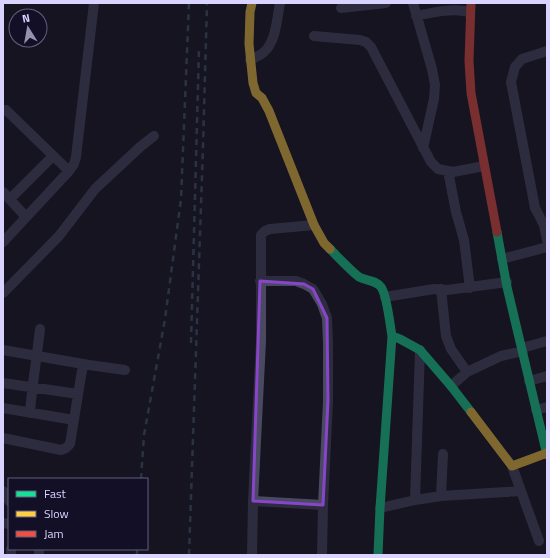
<svg xmlns="http://www.w3.org/2000/svg" width="550" height="558" viewBox="0 0 550 558" font-family="'Titillium Web',sans-serif">
	<style>
		.lines { fill: none; stroke-linecap: round; stroke-linejoin: round }
		.street { stroke: #4a4962; stroke-width: 10 }
		.fast { stroke: #16e098; stroke-width: 9 }
		.slow { stroke: #ffcf43; stroke-width: 9 }
		.jam { stroke: #f24e42; stroke-width: 9 }
		.rail { stroke: #43596b; stroke-width: 2.5; stroke-dasharray: 6 5; stroke-linecap: butt }
		.marked { fill: none; stroke: #8945c9; stroke-width: 3; stroke-linejoin: round }
	</style>
	<rect width="100%" height="100%" fill="#161421"/>
	<g class="lines">
		<path class="street" d="M 413,3 L 432,69 L 435,85 L 434,99 L 423,148
			M 341,8 L 386,3
			M 416,16 C 435,12 452,8 470,12
			M 314,36 L 360,40 L 366,42 L 371,47 L 431,162 L 438,169 L 453,172 L 484,166
			M 547,51 L 522,59 L 515,67 L 511,82 L 535,208 L 544,225 L 547,240
			M 250,60 C 254,58 261,55 264,52 C 276,42 277,18 280,3
			M 3,111 L 6,110 L 69,171
			M 448,171 L 456,212 L 464,240 L 470,288
			M 3,192 L 26,217
			M 10,199 L 53,156
			M 3,242 L 69,171 L 74,164 L 76,157 L 94,3
			M 502,259 L 547,247
			M 260,281 L 296,281 L 304,284 L 313,289 L 322,304 L 327,318 L 328,344 L 328,401 L 323,505 L 322,555
			M 441,289 L 446,336 L 451,349 L 467,372
			M 3,293 L 59,236 L 95,189 L 140,147 L 154,136
			M 385,297 L 434,289 L 447,290 L 507,282
			M 522,348 L 547,341
			M 3,350 L 89,365 L 125,370
			M 529,381 L 547,376
			M 3,383 L 78,394
			M 451,386 L 467,372 L 501,356 L 523,351
			M 3,408 L 74,420
			M 536,410 L 547,407
			M 30,413 C 32,385 37,357 40,329
			M 3,438 L 61,450 L 66,448 L 70,444 L 83,364
			M 512,466 L 539,541
			M 3,491 L 6,494 L 9,501
			M 441,496 L 443,454
			M 415,500 L 420,350
			M 253,501 L 323,505
			M 380,508 L 415,500 L 441,496 L 521,491
			M 3,523 L 9,524
			M 11,549 L 11,555
			M 39,549 L 39,555
			M 252,555 L 253,501 L 261,341 L 261,235 L 265,231 L 270,229 L 314,225"/>
		<path class="fast" d="M 497,232 L 507,287 L 547,455
			M 330,249 C 338,257 350,270 359,277 C 367,281 376,280 381,287 C 387,295 390,325 392,336
			M 378,555 L 380,508 L 392,336 L 400,339 L 420,350 L 451,386 L 471,412"/>
		<path class="slow" d="M 252,3 L 250,12 L 249,44 L 253,83 L 256,93 L 262,98 L 269,111 L 314,225 L 324,243 L 330,249
			M 471,412 L 512,466 L 547,453"/>
		<path class="jam" d="M 471,3 L 469,61 L 471,93 L 497,232"/>
		<path class="rail" d="M 191,343 L 199,49
			M 141,479 L 144,435 L 165,319 L 181,199 L 189,3
			M 137,555 L 137,549
			M 189,555 L 203,147 L 207,3"/>
	</g>
	<path d="M0 0H550V558H0ZM 260,281 L 304,284 L 313,289 L 327,318 L 328,401 L 323,505 L 253,501 Z" fill="#161421" fill-opacity=".55" fill-rule="evenodd"/>
	<path class="marked" d="M 260,281 L 304,284 L 313,289 L 327,318 L 328,401 L 323,505 L 253,501 Z"/>
	<rect width="550" height="558" fill="none" stroke="#d9d4ff" stroke-width="8"/>
	<rect x="8" y="478" width="140" height="72" fill="#130f26" stroke="#625e7d"/>
	<rect x="16" y="491" width="20" height="6" fill="#16e098" stroke="#625e7d"/>
	<text x="44" y="498" font-size="12" fill="#d9d4ff">Fast</text>
	<rect x="16" y="511" width="20" height="6" fill="#ffcf43" stroke="#625e7d"/>
	<text x="44" y="518" font-size="12" fill="#d9d4ff">Slow</text>
	<rect x="16" y="531" width="20" height="6" fill="#f24e42" stroke="#625e7d"/>
	<text x="44" y="538" font-size="12" fill="#d9d4ff">Jam</text>
	<g transform="translate(28 28) rotate(349)"><circle r="19" fill="#130f26" stroke="#625e7d"/>
	<path d="M0-3L7 15L0 10L-7 15Z" fill="#9591b1"/>
	<text y="-6" font-size="11" font-weight="bold" text-anchor="middle" fill="#d9d4ff">N</text>
	</g>
</svg>
